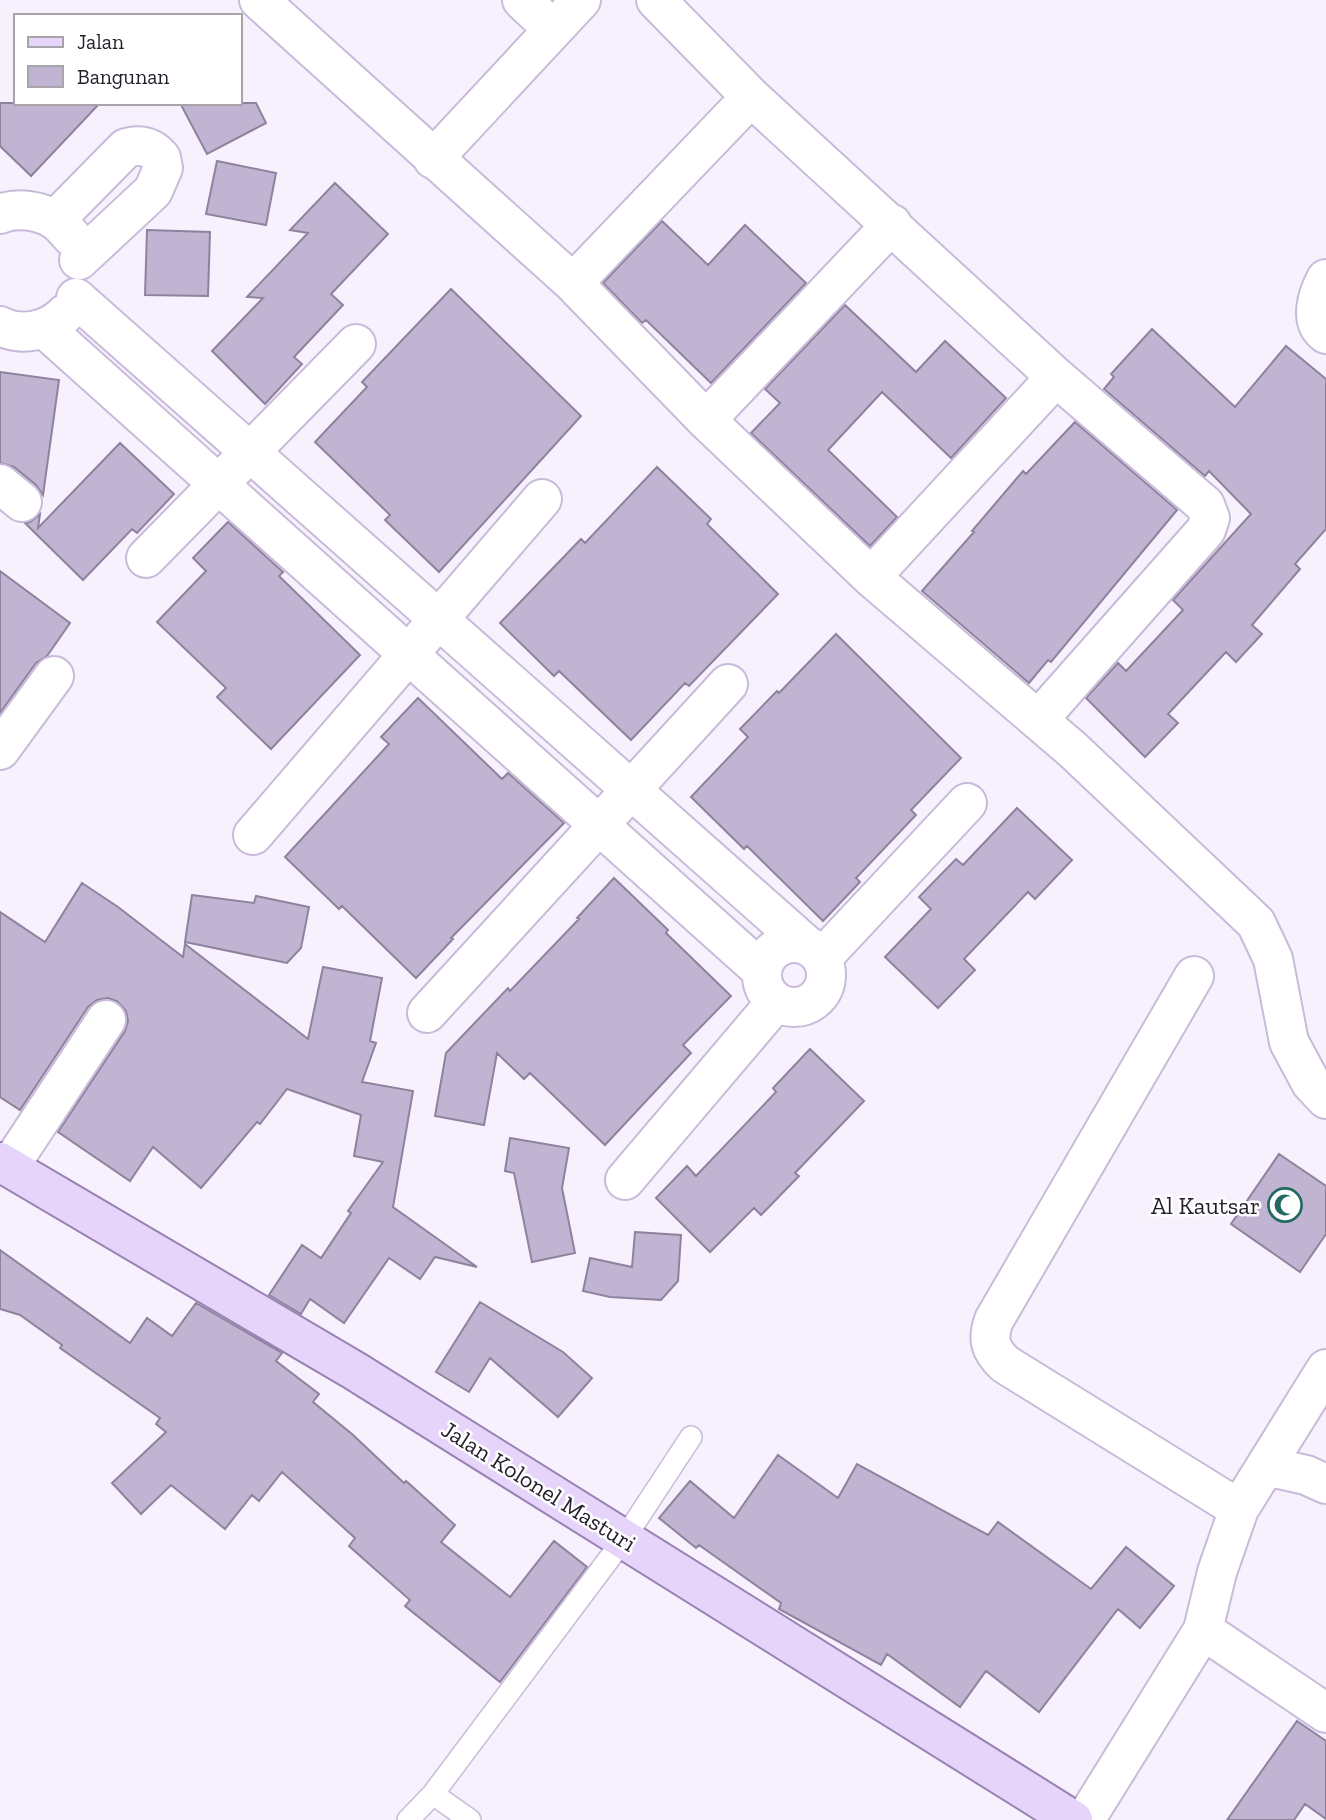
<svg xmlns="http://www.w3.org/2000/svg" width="1326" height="1820" viewBox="0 0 1326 1820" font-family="'Zilla Slab',serif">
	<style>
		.building { fill: #c1b4d2; stroke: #8e829e; stroke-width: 2 }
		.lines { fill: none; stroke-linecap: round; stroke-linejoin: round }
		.service-casing { stroke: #c8bbd9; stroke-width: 24 }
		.minor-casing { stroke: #c8bbd9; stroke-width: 42 }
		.primary-casing { stroke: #9882b1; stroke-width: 42 }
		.service { stroke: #fff; stroke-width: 21 }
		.minor { stroke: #fff; stroke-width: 38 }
		.primary { stroke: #e6d4fb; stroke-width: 38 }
		.labels { text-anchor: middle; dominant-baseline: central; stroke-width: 5; stroke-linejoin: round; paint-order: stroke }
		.poi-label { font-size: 24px; fill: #241f2a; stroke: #fff; text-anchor: end }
		.street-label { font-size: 24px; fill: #241f2a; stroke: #fff }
	</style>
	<rect width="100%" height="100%" fill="#f7f1fe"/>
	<path class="building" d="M 0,103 L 100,103 L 31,176 L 0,146 Z
		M 180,103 L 256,103 L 266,123 L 207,154 Z
		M 217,161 L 276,173 L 266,225 L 206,214 Z
		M 335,183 L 388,234 L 331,294 L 343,305 L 294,357 L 302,364 L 265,404 L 212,351 L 263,298 L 247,297 L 308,233 L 290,230 Z
		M 662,221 L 708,265 L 745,225 L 806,283 L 711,383 L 646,320 L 642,323 L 603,283 Z
		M 147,230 L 210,232 L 208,296 L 145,295 Z
		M 451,289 L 581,416 L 439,572 L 385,520 L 390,515 L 315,442 L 367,387 L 362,382 Z
		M 845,305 L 916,372 L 945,341 L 1006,398 L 951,458 L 882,392 L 828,450 L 897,517 L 870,546 L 751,433 L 780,403 L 765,389 Z
		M 1152,329 L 1235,407 L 1286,346 L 1326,379 L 1326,529 L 1295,564 L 1300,569 L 1252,625 L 1262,634 L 1236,662 L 1226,652 L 1168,714 L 1178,723 L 1145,757 L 1086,698 L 1118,663 L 1126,671 L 1183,610 L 1173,600 L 1251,514 L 1209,471 L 1205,476 L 1104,389 L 1114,377 L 1111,374 Z
		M 0,372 L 59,380 L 43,495 L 36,485 L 14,467 L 0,463 Z
		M 1075,422 L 1177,510 L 1051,662 L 1048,660 L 1029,683 L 922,591 L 974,532 L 972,531 L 1023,471 L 1026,474 Z
		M 120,443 L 174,494 L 137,533 L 132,529 L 83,580 L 25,523 L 30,522 L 40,514 L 38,528 Z
		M 657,467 L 711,519 L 707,524 L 778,594 L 689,686 L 685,683 L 631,740 L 559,671 L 554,676 L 500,623 L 581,539 L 585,543 Z
		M 228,522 L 283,572 L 279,576 L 360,655 L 271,749 L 217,697 L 226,688 L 157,622 L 206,571 L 193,558 Z
		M 0,571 L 70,623 L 47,656 L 36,663 L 0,713 Z
		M 836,634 L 961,758 L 911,810 L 916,815 L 856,878 L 860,882 L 823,921 L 747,846 L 744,849 L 691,797 L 748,737 L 740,729 L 777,691 L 779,693 Z
		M 418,698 L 502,779 L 508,773 L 564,823 L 451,938 L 453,939 L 416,978 L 342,906 L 339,909 L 285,857 L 389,744 L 381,737 Z
		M 1017,808 L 1072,860 L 1035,899 L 1028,892 L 964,959 L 975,970 L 938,1008 L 885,957 L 931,909 L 919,897 L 956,859 L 963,865 Z
		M 614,878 L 668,930 L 666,933 L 731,996 L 683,1045 L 691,1053 L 605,1145 L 530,1073 L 524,1079 L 497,1053 L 484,1125 L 435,1116 L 446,1053 L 508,988 L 510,991 L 579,919 L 577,918 Z
		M 82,883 L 118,907 L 183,957 L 185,944 L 308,1039 L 323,967 L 382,978 L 370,1041 L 376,1043 L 362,1082 L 413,1091 L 393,1207 L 477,1267 L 435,1257 L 420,1279 L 389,1258 L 344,1323 L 310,1299 L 301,1314 L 269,1295 L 302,1245 L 321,1258 L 351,1213 L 348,1211 L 383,1162 L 354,1156 L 361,1115 L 287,1089 L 260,1124 L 257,1122 L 201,1188 L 153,1147 L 130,1181 L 58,1132 L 125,1031 L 128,1021 L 126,1011 L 117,1001 L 108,998 L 97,1000 L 88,1007 L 20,1110 L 0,1097 L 0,912 L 45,942 Z
		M 192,895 L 254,903 L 256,896 L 309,907 L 301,948 L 287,963 L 185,942 Z
		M 810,1049 L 864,1101 L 795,1173 L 799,1176 L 761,1215 L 754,1208 L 710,1252 L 656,1198 L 687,1166 L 696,1176 L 776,1092 L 773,1088 Z
		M 510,1138 L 569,1148 L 562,1188 L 575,1253 L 532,1262 L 514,1173 L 505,1171 Z
		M 1279,1154 L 1326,1186 L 1326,1234 L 1300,1272 L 1231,1224 Z
		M 635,1232 L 681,1235 L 678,1281 L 661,1300 L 610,1297 L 583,1291 L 590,1258 L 632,1267 Z
		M 0,1250 L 130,1343 L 147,1318 L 172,1336 L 196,1303 L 282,1353 L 276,1361 L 319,1394 L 313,1402 L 352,1434 L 404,1483 L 406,1481 L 455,1525 L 441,1542 L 510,1597 L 554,1541 L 587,1567 L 500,1682 L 405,1606 L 410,1600 L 349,1546 L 355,1538 L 282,1472 L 259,1501 L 252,1495 L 225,1529 L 171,1485 L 141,1514 L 112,1483 L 166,1432 L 156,1424 L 160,1418 L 60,1348 L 62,1345 L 20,1315 L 0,1309 Z
		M 480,1302 L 563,1352 L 592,1378 L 558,1417 L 490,1358 L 469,1392 L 436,1372 Z
		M 778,1455 L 838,1498 L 857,1464 L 988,1535 L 998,1522 L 1091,1589 L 1126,1547 L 1174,1586 L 1140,1628 L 1118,1609 L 1039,1712 L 986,1671 L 960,1707 L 887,1654 L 881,1665 L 779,1609 L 781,1603 L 699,1545 L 696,1548 L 659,1518 L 690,1481 L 734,1518 Z
		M 1297,1721 L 1326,1741 L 1326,1819 L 1305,1804 L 1294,1820 L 1227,1820 Z"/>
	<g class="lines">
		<g class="service-casing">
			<path id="service" d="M 433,1794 L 470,1820
				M 408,1820 L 433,1794 L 624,1539 L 691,1437"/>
		</g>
		<g class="minor-casing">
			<path id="minor" d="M 259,0 L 573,283 L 706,420 L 871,577 L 1073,750 L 1256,923 L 1273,959 L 1289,1042 L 1311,1083 L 1326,1099
				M 522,0 L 553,29
				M 656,0 L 751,97 L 1056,377 L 1205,505 L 1210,518 L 1206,530 L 1038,720
				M 433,159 L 581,0
				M 0,214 C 16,207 41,210 56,221 C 62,225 67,232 72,237
				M 55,220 L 126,148 C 141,144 151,146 161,158 L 163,168 L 153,191 L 79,260
				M 1326,279 C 1317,296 1309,321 1326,334
				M 573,283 L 751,97
				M 76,298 L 804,943
				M 0,326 C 22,337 49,331 65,314
				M 44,328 L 761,970
				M 706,420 L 892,224
				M 0,484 L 22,502
				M 146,558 L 356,344
				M 871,577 L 1056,377
				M 0,750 L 54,676
				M 253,835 L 542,499
				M762 975a32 32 0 1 1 64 0a32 32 0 1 1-64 0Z
				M 822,958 L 967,803
				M 1194,976 L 994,1320 C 987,1339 990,1350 1005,1364 L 1239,1509
				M 427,1013 L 728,684
				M 9,1167 L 106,1020
				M 625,1180 L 776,1002
				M 1266,1466 L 1306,1475 L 1326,1484
				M 1203,1630 L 1326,1713
				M 1085,1820 L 1203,1630 L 1217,1572 L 1239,1509 L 1326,1369"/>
		</g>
		<g class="primary-casing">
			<path id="primary" d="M 0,1162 L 355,1371 L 1073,1820"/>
		</g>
		<use href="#service" class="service"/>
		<use href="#minor" class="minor"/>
		<use href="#primary" class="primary"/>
	</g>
	<defs>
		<g id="mosque-ring" transform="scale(1.75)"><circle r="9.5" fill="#fff" stroke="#226a61" stroke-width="1.5"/><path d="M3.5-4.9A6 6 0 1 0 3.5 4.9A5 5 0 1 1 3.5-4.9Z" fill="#226a61"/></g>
	</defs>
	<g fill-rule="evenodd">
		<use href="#mosque-ring" x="1285" y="1205"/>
	</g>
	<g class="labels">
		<g class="poi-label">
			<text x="1260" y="1205">Al Kautsar</text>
		</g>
		<g class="street-label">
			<text transform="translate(539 1486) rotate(32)">Jalan Kolonel Masturi</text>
		</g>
	</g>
	<rect x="14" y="14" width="228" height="91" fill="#ffffff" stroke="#a7a5aa" stroke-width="2"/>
	<rect x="28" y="37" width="35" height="10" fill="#e6d4fb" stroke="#a7a5aa" stroke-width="2"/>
	<text x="77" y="49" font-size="21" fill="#241f2a">Jalan</text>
	<rect x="28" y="66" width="35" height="21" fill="#c1b4d2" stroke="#a7a5aa" stroke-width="2"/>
	<text x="77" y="84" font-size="21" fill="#241f2a">Bangunan</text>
</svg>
